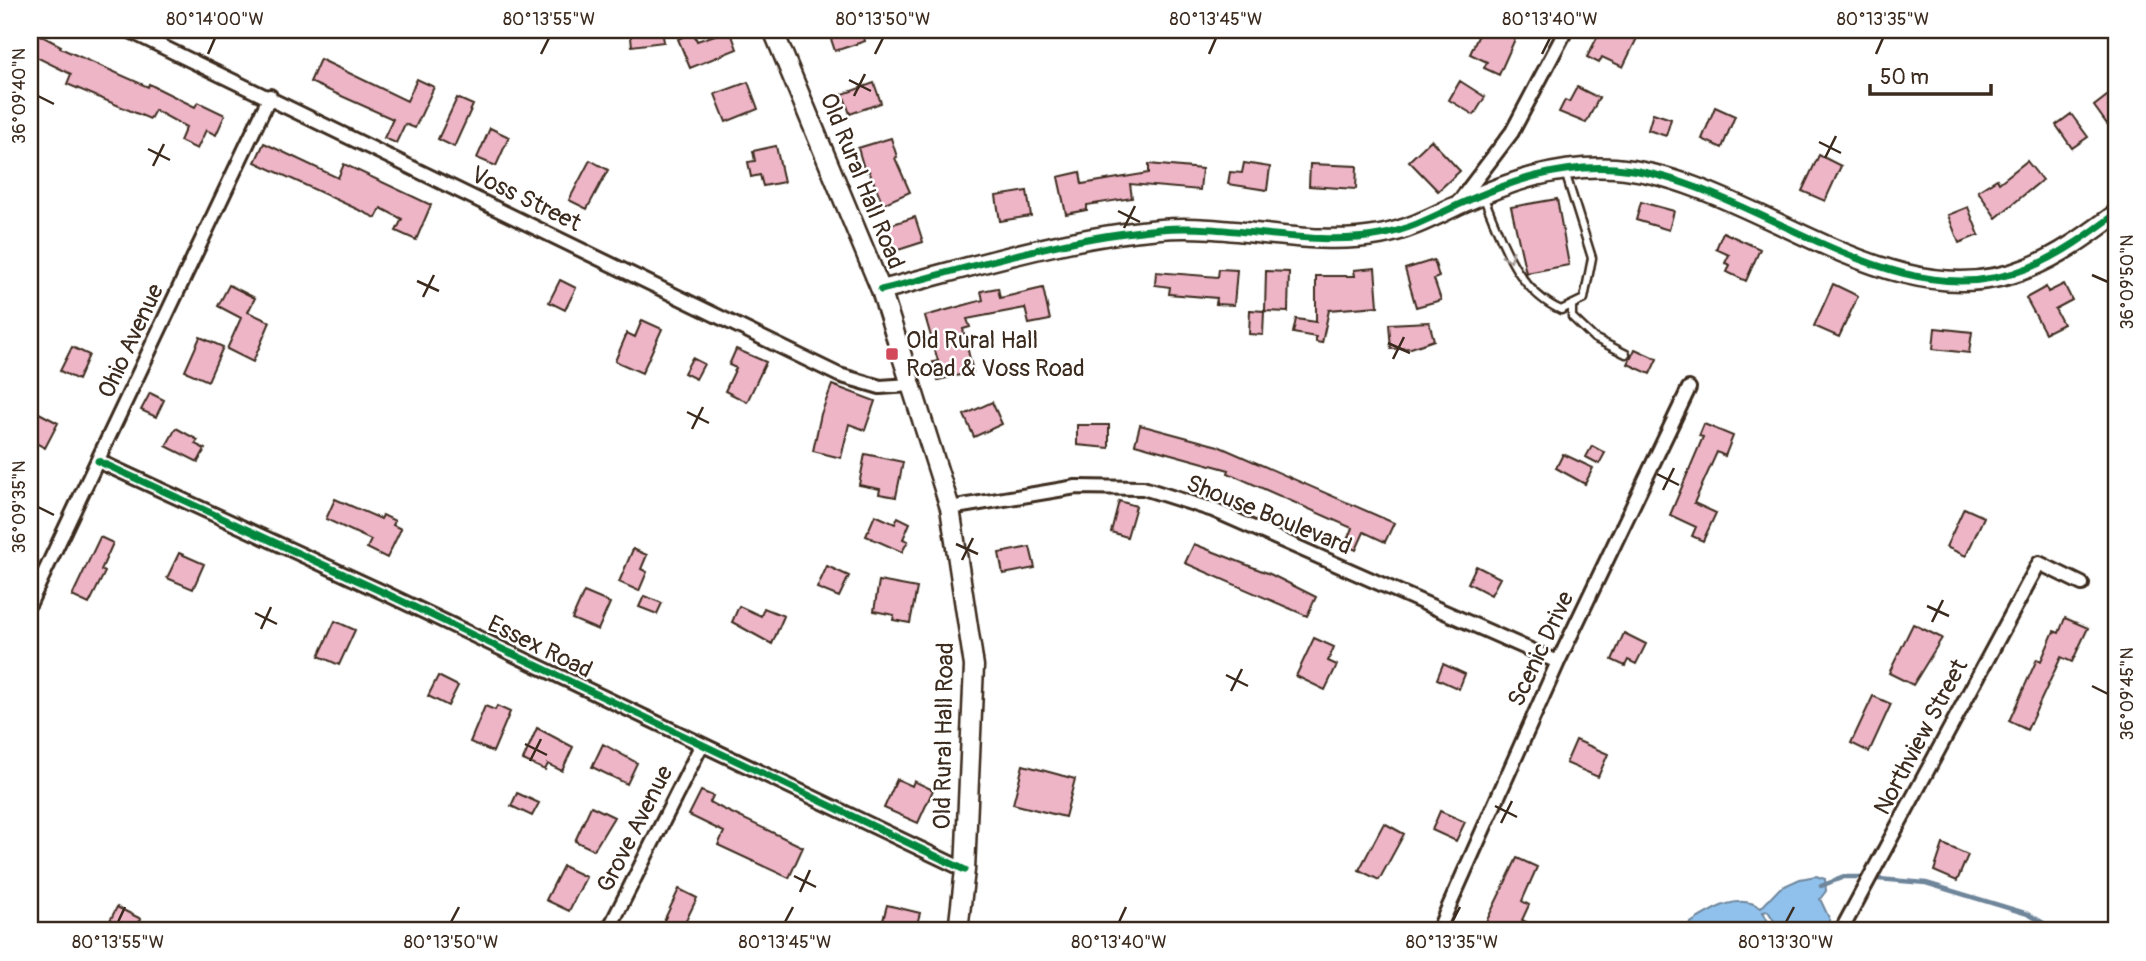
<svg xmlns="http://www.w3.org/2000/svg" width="2146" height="961" viewBox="0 0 2146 961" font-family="Pangolin,sans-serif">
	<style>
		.water { fill: #90c1ec; stroke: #6e859a; stroke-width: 2 }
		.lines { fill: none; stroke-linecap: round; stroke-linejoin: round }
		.stream { stroke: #6e859a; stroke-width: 4.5 }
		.building { fill: #eeb5c7; stroke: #3b2a1e; stroke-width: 2 }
		.lane-casing { stroke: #3b2a1e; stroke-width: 11 }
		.street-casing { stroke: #3b2a1e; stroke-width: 18 }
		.secondary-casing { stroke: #3b2a1e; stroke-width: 23 }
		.lane { stroke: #fff; stroke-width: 6 }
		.street { stroke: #fff; stroke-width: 12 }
		.secondary { stroke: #fff; stroke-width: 18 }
		.cycleway-casing { stroke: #fff; stroke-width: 11 }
		.cycleway { stroke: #00873e; stroke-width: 7 }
		.oneway { stroke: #a79f9a }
		.ticks { fill: none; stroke: #3b2a1e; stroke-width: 2.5 }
		.poi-dot { fill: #d1495b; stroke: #fff; stroke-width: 2.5 }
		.labels { text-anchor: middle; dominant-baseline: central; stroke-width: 5; stroke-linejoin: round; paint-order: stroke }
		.street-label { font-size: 24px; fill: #3b2a1e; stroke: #fff }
		.poi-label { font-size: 24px; fill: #3b2a1e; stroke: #fff; text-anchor: start }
		.neatline { fill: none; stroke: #3b2a1e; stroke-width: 2.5 }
		.ticks-label { font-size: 18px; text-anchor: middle; fill: #3b2a1e }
	</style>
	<rect width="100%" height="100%" fill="#fff"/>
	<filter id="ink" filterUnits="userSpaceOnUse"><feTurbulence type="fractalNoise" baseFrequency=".0143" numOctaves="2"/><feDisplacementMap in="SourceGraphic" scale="14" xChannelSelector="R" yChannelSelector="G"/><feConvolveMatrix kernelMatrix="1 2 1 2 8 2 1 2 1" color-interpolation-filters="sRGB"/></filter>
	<g filter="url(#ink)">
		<path class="water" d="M 1816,876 L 1825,879 L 1826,891 L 1820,899 L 1830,920 L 1821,931 L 1780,931 L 1768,911 L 1763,912 L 1773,931 L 1677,931 C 1701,918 1734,889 1761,908 L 1780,888 L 1800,879 Z"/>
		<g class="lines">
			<path class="stream" d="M 1878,879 L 1926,883 L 2028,914 L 2057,931
				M 1821,886 L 1844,877 L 1860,877"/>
		</g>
		<path class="building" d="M 630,30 L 662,30 L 664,42 L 632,46 Z
			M 730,30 L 737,49 L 690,68 L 678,39 L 693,32 L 697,41 Z
			M 828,30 L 862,30 L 865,41 L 835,51 Z
			M 1481,30 L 1519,30 L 1499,75 L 1484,68 L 1487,62 L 1470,54 Z
			M 1601,30 L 1641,30 L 1623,67 L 1602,57 L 1599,63 L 1587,57 Z
			M 34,32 L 61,46 L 60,48 L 148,87 L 149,84 L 195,107 L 198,102 L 225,115 L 216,135 L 206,130 L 197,149 L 180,141 L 186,127 L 155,110 L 150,119 L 67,84 L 71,74 L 30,54 L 30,40 Z
			M 320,59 L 407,101 L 417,79 L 434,87 L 415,128 L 405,124 L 396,143 L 384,138 L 393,119 L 310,82 Z
			M 1460,81 L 1485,97 L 1474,115 L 1449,100 Z
			M 748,82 L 758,109 L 726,122 L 715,94 Z
			M 874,83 L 881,103 L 850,114 L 843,94 Z
			M 1577,87 L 1599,98 L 1586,123 L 1559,112 L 1565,100 L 1569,102 Z
			M 2116,89 L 2116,117 L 2107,124 L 2094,106 Z
			M 457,98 L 473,105 L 454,147 L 438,139 Z
			M 1715,107 L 1735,116 L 1722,148 L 1702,139 Z
			M 1653,113 L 1671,119 L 1666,136 L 1648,130 Z
			M 2071,114 L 2088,137 L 2072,148 L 2056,125 Z
			M 490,128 L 509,137 L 496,166 L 477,158 Z
			M 891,138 L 897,157 L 895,158 L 910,192 L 883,204 L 869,171 L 865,172 L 858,148 Z
			M 1431,140 L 1460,171 L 1438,191 L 1409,161 Z
			M 264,143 L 338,178 L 344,164 L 431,205 L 416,240 L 396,231 L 402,219 L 381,208 L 376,218 L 255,162 Z
			M 776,146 L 784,182 L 763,186 L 760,175 L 751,177 L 748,162 L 755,161 L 753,151 Z
			M 1819,155 L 1841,166 L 1825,201 L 1802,191 Z
			M 590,160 L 608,170 L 587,209 L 569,200 Z
			M 2027,161 L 2042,180 L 1996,218 L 1978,191 L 1997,179 L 1999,183 Z
			M 1244,163 L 1270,167 L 1267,190 L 1228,184 L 1230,172 L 1242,173 Z
			M 1149,164 L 1202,169 L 1200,190 L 1130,184 L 1132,198 L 1087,205 L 1087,210 L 1066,214 L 1058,177 L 1080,172 L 1082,184 L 1149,173 Z
			M 1310,164 L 1357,166 L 1356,189 L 1309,186 Z
			M 1027,191 L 1031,216 L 1000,221 L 996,196 Z
			M 1557,199 L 1569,265 L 1526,273 L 1511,207 Z
			M 1641,202 L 1674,211 L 1669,230 L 1636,220 Z
			M 1968,207 L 1979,235 L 1959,243 L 1948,215 Z
			M 915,217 L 923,242 L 895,251 L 887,226 Z
			M 1723,232 L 1760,249 L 1746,281 L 1727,272 L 1730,265 L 1725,263 L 1729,255 L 1716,249 Z
			M 1434,260 L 1439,277 L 1434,279 L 1441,300 L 1416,307 L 1405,269 Z
			M 1375,268 L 1378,306 L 1329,310 L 1322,343 L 1316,342 L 1316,337 L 1293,333 L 1296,319 L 1316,322 L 1316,276 L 1355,276 L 1354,270 Z
			M 1219,269 L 1237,270 L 1234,305 L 1216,304 L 1217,298 L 1169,294 L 1170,287 L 1155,285 L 1156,272 L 1218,277 Z
			M 1266,271 L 1289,272 L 1288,312 L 1265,311 Z
			M 560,280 L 576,288 L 565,310 L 549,302 Z
			M 1833,284 L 1858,296 L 1839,337 L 1814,326 Z
			M 2064,284 L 2072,300 L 2055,309 L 2063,324 L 2045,333 L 2026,298 L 2046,287 L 2048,292 Z
			M 229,285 L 255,298 L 248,312 L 270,322 L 253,362 L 227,349 L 241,318 L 218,306 Z
			M 998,288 L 1000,298 L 1043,288 L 1050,320 L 1029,324 L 1025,308 L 967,319 L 970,327 L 963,329 L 973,372 L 938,380 L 933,362 L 938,361 L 925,316 L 983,300 L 981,291 Z
			M 1250,310 L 1264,311 L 1263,335 L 1249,334 Z
			M 642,320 L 662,329 L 642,373 L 615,361 L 627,333 L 635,337 Z
			M 1429,322 L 1434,340 L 1411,348 L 1391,349 L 1389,324 Z
			M 1935,328 L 1972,332 L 1969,353 L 1933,349 Z
			M 200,337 L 223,347 L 208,381 L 185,371 Z
			M 72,347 L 89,355 L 78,380 L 60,371 Z
			M 736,349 L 766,362 L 747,402 L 725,391 L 736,368 L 729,365 Z
			M 1635,349 L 1657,359 L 1650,374 L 1628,364 Z
			M 692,358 L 704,364 L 696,379 L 684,373 Z
			M 832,385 L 875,401 L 865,430 L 849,424 L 841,458 L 813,451 L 821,414 Z
			M 150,393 L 164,400 L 156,417 L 141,410 Z
			M 992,402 L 1002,424 L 974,437 L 964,415 Z
			M 39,413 L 58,423 L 45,448 L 30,440 L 30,432 Z
			M 1704,424 L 1733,436 L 1725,456 L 1717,452 L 1694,503 L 1716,513 L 1703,541 L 1692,536 L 1696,527 L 1670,515 L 1703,437 L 1699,436 Z
			M 1077,425 L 1109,425 L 1109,448 L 1077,445 Z
			M 1140,425 L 1218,446 L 1394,523 L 1385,542 L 1364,532 L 1356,550 L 1345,545 L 1352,528 L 1228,473 L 1229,470 L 1135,444 Z
			M 176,428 L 198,440 L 195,444 L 205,449 L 198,462 L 166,446 Z
			M 1592,446 L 1605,453 L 1599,464 L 1586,457 Z
			M 865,454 L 903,462 L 896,497 L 879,494 L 880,489 L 859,485 Z
			M 1563,454 L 1593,468 L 1585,484 L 1556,468 Z
			M 335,499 L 381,519 L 383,515 L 395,521 L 393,525 L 401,529 L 387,558 L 367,548 L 371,540 L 326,519 Z
			M 1119,501 L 1136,506 L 1127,537 L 1111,532 Z
			M 1964,508 L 1984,517 L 1966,556 L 1946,547 Z
			M 875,515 L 895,524 L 898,517 L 910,523 L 903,539 L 908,541 L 902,552 L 866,536 Z
			M 100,537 L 113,543 L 101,570 L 105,572 L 89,604 L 72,596 Z
			M 1194,544 L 1270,574 L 1316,597 L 1307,616 L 1185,563 Z
			M 1030,547 L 1035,568 L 1003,574 L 999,553 Z
			M 633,549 L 647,555 L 641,569 L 647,572 L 639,591 L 619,582 Z
			M 179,553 L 204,564 L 193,589 L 167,578 Z
			M 827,566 L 849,576 L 839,597 L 817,588 Z
			M 1476,566 L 1500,578 L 1491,595 L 1468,583 Z
			M 879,581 L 917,588 L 910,623 L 893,620 L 894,615 L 874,611 Z
			M 584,592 L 610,603 L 598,630 L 572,619 Z
			M 644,596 L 662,603 L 657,614 L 639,607 Z
			M 739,606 L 761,616 L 764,608 L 784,616 L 772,644 L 732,622 Z
			M 2065,618 L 2088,628 L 2072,662 L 2061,657 L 2027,730 L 2009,721 L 2037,659 L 2041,661 L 2054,631 L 2059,633 Z
			M 335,621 L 355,630 L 339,665 L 319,656 Z
			M 1913,624 L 1942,638 L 1913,685 L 1889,673 Z
			M 1624,633 L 1646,644 L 1636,664 L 1628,660 L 1625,666 L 1612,660 Z
			M 1314,638 L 1334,647 L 1328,661 L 1337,665 L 1325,690 L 1296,676 Z
			M 1443,664 L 1465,674 L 1459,689 L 1437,679 Z
			M 438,676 L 458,686 L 448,706 L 428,696 Z
			M 1873,696 L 1891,704 L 1869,752 L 1851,743 Z
			M 485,706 L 495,710 L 497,706 L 510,712 L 493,752 L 470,742 Z
			M 537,728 L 573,747 L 562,771 L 548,764 L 545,770 L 523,760 Z
			M 1576,740 L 1608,754 L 1598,777 L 1566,763 Z
			M 603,744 L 637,763 L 627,784 L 592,767 Z
			M 1023,765 L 1075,779 L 1065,817 L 1013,804 Z
			M 897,779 L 912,786 L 914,781 L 933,790 L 918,823 L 884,808 Z
			M 701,791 L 713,796 L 710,802 L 721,808 L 803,847 L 789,878 L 718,845 L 724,832 L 689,815 Z
			M 517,793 L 539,803 L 532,816 L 511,806 Z
			M 591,806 L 614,817 L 594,850 L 575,841 Z
			M 1440,811 L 1465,822 L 1456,841 L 1432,830 Z
			M 1384,823 L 1404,834 L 1379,880 L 1359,870 Z
			M 1943,844 L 1968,855 L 1957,881 L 1934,871 Z
			M 1517,858 L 1537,867 L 1522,901 L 1529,905 L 1522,920 L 1544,931 L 1503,931 L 1486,922 Z
			M 563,866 L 586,877 L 569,911 L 546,900 Z
			M 679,889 L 697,898 L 681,931 L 659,931 Z
			M 887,905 L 920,913 L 915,931 L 881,928 Z
			M 117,907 L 141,919 L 134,931 L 117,931 L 107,926 Z"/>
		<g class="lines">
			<g class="lane-casing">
				<path id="lane" d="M 1483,196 C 1502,240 1515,289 1561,310 L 1584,299 L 1592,258 L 1565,172
					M 1572,305 L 1572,317 L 1594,338 L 1626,354"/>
			</g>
			<g class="street-casing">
				<path id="street" d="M 128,30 L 839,375 L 880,387 L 911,385
					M 1458,203 L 1512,132 L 1566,30
					M 98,461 L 387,594 L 965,870
					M 950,508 L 1076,487 L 1143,488 L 1213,510 L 1558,662
					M 30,603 L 270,96
					M 608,931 L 701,746
					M 1438,931 L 1558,662 L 1689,388
					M 1841,931 L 2039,563 L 2082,584"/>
			</g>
			<g class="secondary-casing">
				<path id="secondary" d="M 773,30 L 881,290 L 950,508 L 974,666 L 965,870 L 958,931
					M 881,290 C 972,267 1065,237 1160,229 C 1233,223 1309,248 1380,235 C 1408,230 1433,217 1458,205 C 1508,182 1559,164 1615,168 C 1751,178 1890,325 2028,268 C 2059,256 2089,234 2116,214"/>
			</g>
			<use href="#lane" class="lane"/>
			<use href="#street" class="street"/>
			<use href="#secondary" class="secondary"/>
			<g class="cycleway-casing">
				<path id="cycleway" d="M 881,290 C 972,267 1065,237 1160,229 C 1233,223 1309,248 1380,235 C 1408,230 1433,217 1458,205 C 1508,182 1559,164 1615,168 C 1751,178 1890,325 2028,268 C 2059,256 2089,234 2116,214
					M 98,461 L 387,594 L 965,870"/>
			</g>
			<use href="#cycleway" class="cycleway"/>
		</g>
		<defs><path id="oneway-chevron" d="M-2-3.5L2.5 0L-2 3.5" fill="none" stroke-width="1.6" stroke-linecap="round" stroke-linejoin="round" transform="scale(1.75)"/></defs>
		<use class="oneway" href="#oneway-chevron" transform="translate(1509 257) rotate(66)"/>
	</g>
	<path class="ticks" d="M 208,54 L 215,38M 541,54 L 549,38M 875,54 L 883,38M 1209,54 L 1216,38M 1542,54 L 1550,38M 1876,54 L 1883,38M 849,80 L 871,91M 38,96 L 54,104M 854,96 L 865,74M 1819,142 L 1841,153M 148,149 L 170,160M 1825,158 L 1836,136M 153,166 L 164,144M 1118,211 L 1140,222M 1124,228 L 1135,206M 2092,275 L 2108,282M 417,281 L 439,291M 423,297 L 434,275M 1388,343 L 1410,353M 1393,359 L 1404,337M 687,412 L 709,423M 692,429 L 703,407M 1657,474 L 1679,485M 1663,490 L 1674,468M 38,507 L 54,515M 956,544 L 978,554M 962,560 L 973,538M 1927,606 L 1949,616M 255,613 L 277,624M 1932,622 L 1943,600M 261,629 L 271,607M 1226,675 L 1248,686M 2092,686 L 2108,694M 1231,691 L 1242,669M 525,744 L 547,755M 530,761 L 541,739M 1495,806 L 1517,817M 1501,823 L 1512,801M 794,876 L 816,887M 800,892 L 810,870M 118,922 L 125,907M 451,922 L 459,907M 785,922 L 793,907M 1119,922 L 1126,907M 1452,922 L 1460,907M 1786,922 L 1794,907"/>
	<rect class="poi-dot" x="885" y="347" width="14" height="14" rx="3.5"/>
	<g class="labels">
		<g class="street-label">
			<text transform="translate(862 181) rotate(68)">Old Rural Hall Road</text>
			<text transform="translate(526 199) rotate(26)">Voss Street</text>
			<text transform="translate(131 341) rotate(-65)">Ohio Avenue</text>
			<text transform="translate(1269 515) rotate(22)">Shouse Boulevard</text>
			<text transform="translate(540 647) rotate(26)">Essex Road</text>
			<text transform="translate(1541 649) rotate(-65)">Scenic Drive</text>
			<text transform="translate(944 736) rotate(-89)">Old Rural Hall Road</text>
			<text transform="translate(1921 737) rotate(-62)">Northview Street</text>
			<text transform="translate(635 829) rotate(-63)">Grove Avenue</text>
		</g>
		<g class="poi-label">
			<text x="906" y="340">Old Rural Hall<tspan x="906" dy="28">Road &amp; Voss Road</tspan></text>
		</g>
	</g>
	<rect width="2146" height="961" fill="none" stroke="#fff" stroke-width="77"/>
	<path d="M1870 84v10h121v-10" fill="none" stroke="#3b2a1e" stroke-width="3.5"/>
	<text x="1880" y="84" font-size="21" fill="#3b2a1e" stroke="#ffffff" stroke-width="5" paint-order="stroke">50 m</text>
	<rect x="38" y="38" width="2070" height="884" class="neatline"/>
	<g class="ticks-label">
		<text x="215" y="25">80°14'00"W</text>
		<text x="549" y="25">80°13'55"W</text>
		<text x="883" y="25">80°13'50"W</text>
		<text x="1216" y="25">80°13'45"W</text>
		<text x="1550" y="25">80°13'40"W</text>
		<text x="1883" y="25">80°13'35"W</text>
		<text transform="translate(19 96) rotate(-90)" y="6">36°09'40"N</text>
		<text transform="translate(2127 282) rotate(-90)" y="6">36°09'50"N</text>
		<text transform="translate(19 507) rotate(-90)" y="6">36°09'35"N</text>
		<text transform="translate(2127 694) rotate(-90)" y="6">36°09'45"N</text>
		<text x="118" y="948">80°13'55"W</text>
		<text x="451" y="948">80°13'50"W</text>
		<text x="785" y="948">80°13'45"W</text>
		<text x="1119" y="948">80°13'40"W</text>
		<text x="1452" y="948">80°13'35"W</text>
		<text x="1786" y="948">80°13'30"W</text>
	</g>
</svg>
